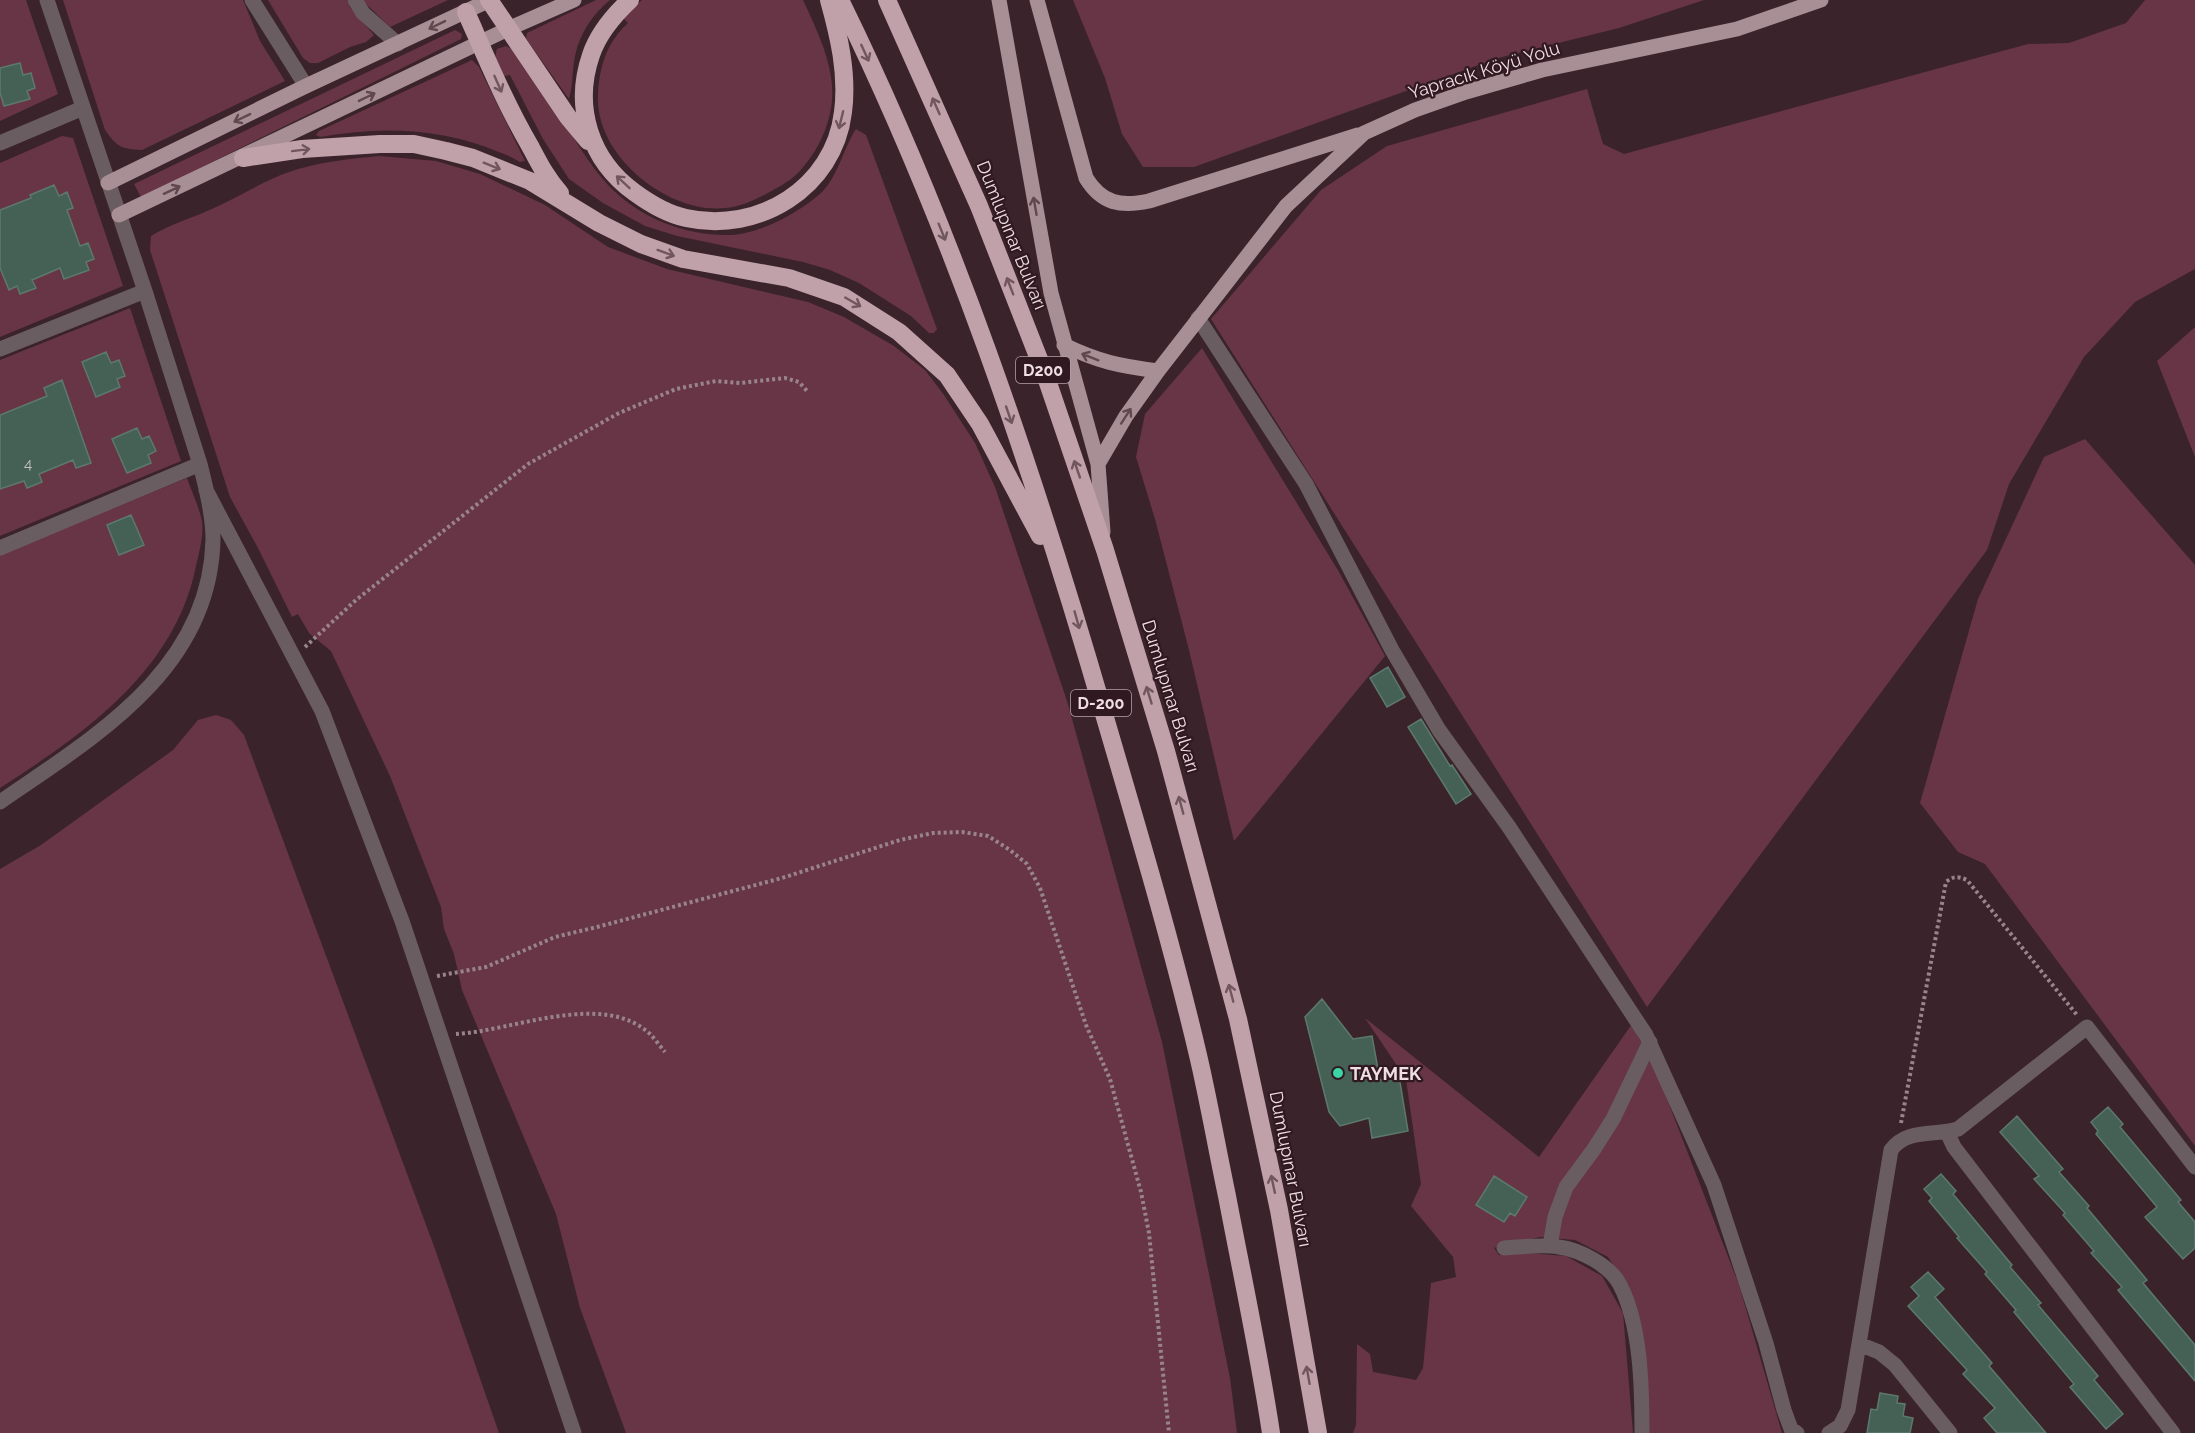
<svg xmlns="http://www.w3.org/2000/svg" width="2195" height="1433" viewBox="0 0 2195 1433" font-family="Raleway,sans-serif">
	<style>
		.green { fill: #673546 }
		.building { fill: #456156; stroke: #5c796d; stroke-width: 1.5 }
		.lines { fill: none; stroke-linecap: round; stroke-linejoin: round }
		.path { stroke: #98848a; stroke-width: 4; stroke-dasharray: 3 3; stroke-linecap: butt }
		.minor { stroke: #6a5d61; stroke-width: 15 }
		.major { stroke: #a88e95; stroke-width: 15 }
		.highway { stroke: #c0a1aa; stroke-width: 18 }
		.oneway { stroke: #61484f }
		.oneway2 { stroke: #71565f }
		.poi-dot { fill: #3ad4a5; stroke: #311921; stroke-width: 2 }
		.labels { text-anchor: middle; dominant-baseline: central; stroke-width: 4.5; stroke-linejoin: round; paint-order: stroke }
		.number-label { font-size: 15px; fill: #c4bfc0 }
		.shield { fill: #311921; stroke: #b6a3a9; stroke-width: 1.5 }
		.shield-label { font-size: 16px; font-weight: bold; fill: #efdee3 }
		.street-label { font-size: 18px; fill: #efdee3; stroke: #311921 }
		.poi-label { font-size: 18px; font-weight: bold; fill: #efdee3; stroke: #311921; text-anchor: start }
	</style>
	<rect width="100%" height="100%" fill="#3b232b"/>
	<path class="green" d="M 0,0 L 26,0 L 58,94 L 0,121 Z
		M 63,0 L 243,0 L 260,41 L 285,81 L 142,150 C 121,149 117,147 105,130 Z
		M 268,0 L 347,0 L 350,7 L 374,35 L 366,42 L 350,47 L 318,63 L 310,63 L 303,58 Z
		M 362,0 L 448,0 L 390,27 Z
		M 596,0 L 610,0 C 592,15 580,33 575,56 C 572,71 573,86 569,99 L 529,43 L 526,38 L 527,33 Z
		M 642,0 L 803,0 C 814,24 827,50 831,77 C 837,111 822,148 798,173 C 789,182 775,189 764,195 C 752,201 739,207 725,208 C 668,214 596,156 598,97 C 599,68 606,43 628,23 L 623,18 Z
		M 1073,0 L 1704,0 L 1619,28 L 1498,58 L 1194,167 L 1143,167 L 1122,134 L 1105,78 Z
		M 2145,0 L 2195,0 L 2195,269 L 2135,302 L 2084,357 L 2009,484 L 1987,550 L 1647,1007 L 1211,319 L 1321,190 L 1387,146 L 1587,89 L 1603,144 L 1624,154 L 2028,44 L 2069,43 L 2126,23 Z
		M 455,30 L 462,34 L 461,39 L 141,197 L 134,184 Z
		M 506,46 L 514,50 C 529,71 544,92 558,113 C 574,137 588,164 608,185 C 639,218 685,236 731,235 C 760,234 800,212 821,193 C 838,177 843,149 856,129 L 866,135 L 937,329 L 934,333 L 929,333 L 911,316 L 859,283 L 830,270 L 803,262 L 677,236 L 645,226 L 603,203 L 569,179 L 543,139 L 510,75 L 504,76 C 498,67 493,60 497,49 Z
		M 472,60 L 479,67 L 525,161 L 520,162 C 509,155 498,152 486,147 C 431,127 376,127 320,137 L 316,135 L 319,131 Z
		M 62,136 L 73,138 L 123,286 L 0,337 L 0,163 Z
		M 379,156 L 436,161 L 480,174 L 545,205 L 608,247 L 667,269 L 808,302 L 844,317 L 894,346 L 925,370 L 944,395 L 975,443 L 995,487 L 1067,701 L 1162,1042 L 1230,1378 L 1237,1433 L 626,1433 L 580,1308 L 556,1214 L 462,990 L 454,954 L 444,929 L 441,907 L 390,776 L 331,651 L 309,633 L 298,614 L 292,617 L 259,550 L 230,497 L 150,250 L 151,236 C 170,224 193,218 214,208 C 239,197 263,181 289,172 C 318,162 348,159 379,156 Z
		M 130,308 L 181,461 L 0,536 L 0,360 Z
		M 2195,327 L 2195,457 L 2157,361 Z
		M 1202,348 L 1339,572 L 1385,656 L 1234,841 L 1189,650 L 1155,519 L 1136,457 L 1145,414 Z
		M 2085,439 L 2195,565 L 2195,1146 L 1985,864 L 1958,852 L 1920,803 L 1978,599 L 2044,457 Z
		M 187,478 C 192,492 199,507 202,521 C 204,536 199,552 196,566 C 175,671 84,734 0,788 L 0,555 Z
		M 216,715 L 231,720 L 244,735 L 435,1249 L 499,1433 L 0,1433 L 0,869 L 41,845 L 173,750 L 198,720 Z
		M 1365,1018 L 1539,1157 L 1632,1024 L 1658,1076 L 1739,1285 L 1782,1433 L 1647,1433 L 1623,1280 L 1608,1257 L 1575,1240 L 1540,1237 L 1494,1248 L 1499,1255 L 1529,1253 L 1566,1256 L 1602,1276 L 1623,1313 L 1633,1433 L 1353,1433 L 1356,1425 L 1357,1344 L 1370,1354 L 1373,1372 L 1416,1380 L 1423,1368 L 1431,1283 L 1456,1277 L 1453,1257 L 1411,1206 L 1421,1184 L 1406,1079 Z"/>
	<path class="building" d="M 20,63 L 23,75 L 31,73 L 35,88 L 27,91 L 30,99 L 4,106 L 0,93 L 0,68 Z
		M 54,185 L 59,196 L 67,192 L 73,208 L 67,210 L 80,246 L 88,243 L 94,259 L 86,262 L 89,270 L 64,279 L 60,268 L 32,280 L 36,288 L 20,294 L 17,286 L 9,290 L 0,268 L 0,210 L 31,198 L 30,195 Z
		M 106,352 L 111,363 L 119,360 L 125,376 L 117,379 L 120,387 L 96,397 L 82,362 Z
		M 62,380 L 91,463 L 76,468 L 73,460 L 39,474 L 42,482 L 27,488 L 24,481 L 0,489 L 0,415 L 47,396 L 44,388 Z
		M 137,428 L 142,439 L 149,436 L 156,451 L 148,455 L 151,463 L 127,473 L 112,439 Z
		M 131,515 L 144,545 L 119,555 L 107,525 Z
		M 1388,667 L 1405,697 L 1387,707 L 1370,678 Z
		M 1421,719 L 1450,766 L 1452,765 L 1471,794 L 1456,804 L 1408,727 Z
		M 1322,999 L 1353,1039 L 1372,1036 L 1380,1080 L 1399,1076 L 1408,1131 L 1372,1138 L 1369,1118 L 1340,1126 L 1329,1112 L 1305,1017 Z
		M 2108,1107 L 2123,1124 L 2120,1127 L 2181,1200 L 2178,1202 L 2195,1222 L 2195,1248 L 2183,1259 L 2145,1217 L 2157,1207 L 2096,1134 L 2098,1131 L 2091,1122 Z
		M 2017,1116 L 2063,1169 L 2059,1172 L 2089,1206 L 2087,1208 L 2147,1280 L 2143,1283 L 2195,1345 L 2195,1381 L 2118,1290 L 2122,1287 L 2091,1253 L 2094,1251 L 2063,1215 L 2065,1213 L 2034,1179 L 2039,1176 L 2000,1132 Z
		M 1941,1174 L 1956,1191 L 1953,1194 L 2012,1265 L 2010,1267 L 2041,1303 L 2038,1305 L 2098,1376 L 2094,1380 L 2123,1414 L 2106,1429 L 2070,1387 L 2074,1384 L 2014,1312 L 2016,1310 L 1985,1274 L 1987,1272 L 1957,1238 L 1959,1237 L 1929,1201 L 1932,1198 L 1924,1189 Z
		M 1494,1176 L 1527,1197 L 1515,1216 L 1510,1213 L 1504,1222 L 1476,1205 Z
		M 1928,1272 L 1944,1289 L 1935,1297 L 1992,1363 L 1989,1366 L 2046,1433 L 1997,1433 L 1984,1418 L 1995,1408 L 1963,1374 L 1967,1370 L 1908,1306 L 1919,1296 L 1911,1287 Z
		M 1880,1393 L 1898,1396 L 1897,1403 L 1905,1404 L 1903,1416 L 1913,1418 L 1910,1433 L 1867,1433 L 1871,1409 L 1877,1410 Z"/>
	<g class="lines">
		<path class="path" d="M 305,647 L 356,600 L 528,464 L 619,413 L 676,389 L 716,381 L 740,383 L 785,378 L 799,382 L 808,392
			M 437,976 L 486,967 L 555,937 L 597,927 L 782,878 L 900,840 L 933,833 L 962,832 L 988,836 L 1010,850 L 1027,864 L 1040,888 L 1086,1025 L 1110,1079 L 1141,1192 L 1149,1233 L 1169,1433
			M 456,1034 C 513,1031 603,990 650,1034 C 655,1039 660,1046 665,1052
			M 1901,1123 L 1946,882 C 1953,876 1958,876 1967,880 L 2077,1015"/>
		<path class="minor" d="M 252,0 L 306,86
			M 355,0 L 363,13 L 398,44
			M 0,143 L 83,108
			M 1198,318 L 1306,484 L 1392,650 L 1439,730 L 1509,827 L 1646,1035 L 1714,1185 L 1766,1343 L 1784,1410 L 1791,1429 L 1797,1433
			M 0,349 L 145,291
			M 206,490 L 322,711 L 402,921 L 574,1433
			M 0,548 L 200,464
			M 0,802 C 94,737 210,670 213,540 C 213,515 206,488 200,464 L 145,291 L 47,0
			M 1947,1132 L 1954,1147 L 2173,1433
			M 1550,1246 L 1555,1217 L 1566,1187 L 1594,1149 L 1613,1119 L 1650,1042
			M 1504,1248 C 1522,1247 1541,1244 1559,1247 C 1580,1250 1610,1265 1620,1285 C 1641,1325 1642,1388 1642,1433
			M 1859,1344 L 1879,1352 L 1895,1365 L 1950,1433
			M 1829,1433 L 1840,1426 L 1848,1410 L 1891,1150 C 1907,1128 1935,1136 1958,1129 L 2087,1027 L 2195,1167"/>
		<path class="major" d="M 999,0 L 1051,293 L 1098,464 L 1103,532
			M 1037,0 L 1086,178 C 1102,204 1121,207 1149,201 L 1358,135
			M 108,183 L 306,86 L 490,0
			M 119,215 L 508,29 L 574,0
			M 1064,345 C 1099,362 1120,366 1158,371
			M 1098,464 L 1126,416 L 1158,371 L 1286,206 L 1364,133 L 1415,110 L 1466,92 L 1542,70 L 1737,29 L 1821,0"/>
		<path class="highway" d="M 489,0 L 568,117 L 588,141
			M 630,0 C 614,15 598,34 591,55 C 573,107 590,160 634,192 C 649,203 667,214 686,218 C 758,234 834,188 843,112 C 848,74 839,36 829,0
			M 840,0 C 952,228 1033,470 1104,714 C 1137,827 1171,940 1198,1055 C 1209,1102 1217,1149 1227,1196 C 1242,1275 1259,1353 1271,1433
			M 887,0 L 979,206 L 1046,377 L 1105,550 L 1166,751 L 1238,1019 L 1279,1210 L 1318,1433
			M 466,12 C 486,57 505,103 530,146 C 539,163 547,179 560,193
			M 243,158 L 302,149 L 380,144 L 414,144 L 446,151 L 473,158 L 530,181 L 599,223 L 641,244 L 683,259 L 789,278 L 844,297 L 899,332 L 947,375 L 980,424 L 1040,536"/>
	</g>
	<defs><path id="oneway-shaft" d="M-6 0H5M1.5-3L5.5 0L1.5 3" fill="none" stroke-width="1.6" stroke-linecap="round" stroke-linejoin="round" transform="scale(1.5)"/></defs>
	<g class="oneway">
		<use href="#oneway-shaft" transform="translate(437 25) rotate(154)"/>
		<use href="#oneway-shaft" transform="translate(367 97) rotate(-26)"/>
		<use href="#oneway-shaft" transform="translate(242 118) rotate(154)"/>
		<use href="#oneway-shaft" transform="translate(172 190) rotate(-25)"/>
		<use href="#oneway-shaft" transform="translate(1035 206) rotate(-100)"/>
		<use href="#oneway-shaft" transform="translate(1090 357) rotate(-158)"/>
		<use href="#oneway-shaft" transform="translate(1126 416) rotate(-57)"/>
	</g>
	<g class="oneway2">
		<use href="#oneway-shaft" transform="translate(865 53) rotate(65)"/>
		<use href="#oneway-shaft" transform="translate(498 84) rotate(66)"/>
		<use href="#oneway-shaft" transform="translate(936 106) rotate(-114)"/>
		<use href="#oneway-shaft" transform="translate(841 120) rotate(104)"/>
		<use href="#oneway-shaft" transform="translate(301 150) rotate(-7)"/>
		<use href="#oneway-shaft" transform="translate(492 166) rotate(22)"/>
		<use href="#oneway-shaft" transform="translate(623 182) rotate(-137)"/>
		<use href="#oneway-shaft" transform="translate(942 232) rotate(68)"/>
		<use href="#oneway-shaft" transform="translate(666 253) rotate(20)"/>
		<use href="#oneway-shaft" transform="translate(1010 286) rotate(-111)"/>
		<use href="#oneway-shaft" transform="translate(853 302) rotate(30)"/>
		<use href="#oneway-shaft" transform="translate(1009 415) rotate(71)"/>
		<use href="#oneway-shaft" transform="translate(1077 469) rotate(-109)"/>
		<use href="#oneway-shaft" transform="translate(1077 620) rotate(74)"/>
		<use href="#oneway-shaft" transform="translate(1149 695) rotate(-107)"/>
		<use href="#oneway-shaft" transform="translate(1181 805) rotate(-105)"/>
		<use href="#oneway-shaft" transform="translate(1231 993) rotate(-105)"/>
		<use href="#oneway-shaft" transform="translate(1273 1184) rotate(-102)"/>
		<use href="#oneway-shaft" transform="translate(1308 1375) rotate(-100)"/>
	</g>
	<circle class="poi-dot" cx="1338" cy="1073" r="6"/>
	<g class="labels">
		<g class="number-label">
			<text x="28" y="464">4</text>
		</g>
		<g class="shield">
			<rect x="1016" y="357" width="54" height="26" rx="4.5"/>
			<rect x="1071" y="690" width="60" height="26" rx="4.5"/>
		</g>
		<g class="shield-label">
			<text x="1043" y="370">D200</text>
			<text x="1101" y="703">D-200</text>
		</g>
		<g class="street-label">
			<text transform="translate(1484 70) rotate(-17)">Yapracık Köyü Yolu</text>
			<text transform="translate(1012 235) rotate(68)">Dumlupınar Bulvarı</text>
			<text transform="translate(1171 696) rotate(73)">Dumlupınar Bulvarı</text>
			<text transform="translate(1291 1169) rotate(79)">Dumlupınar Bulvarı</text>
		</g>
		<g class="poi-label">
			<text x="1350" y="1073">TAYMEK</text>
		</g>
	</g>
</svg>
